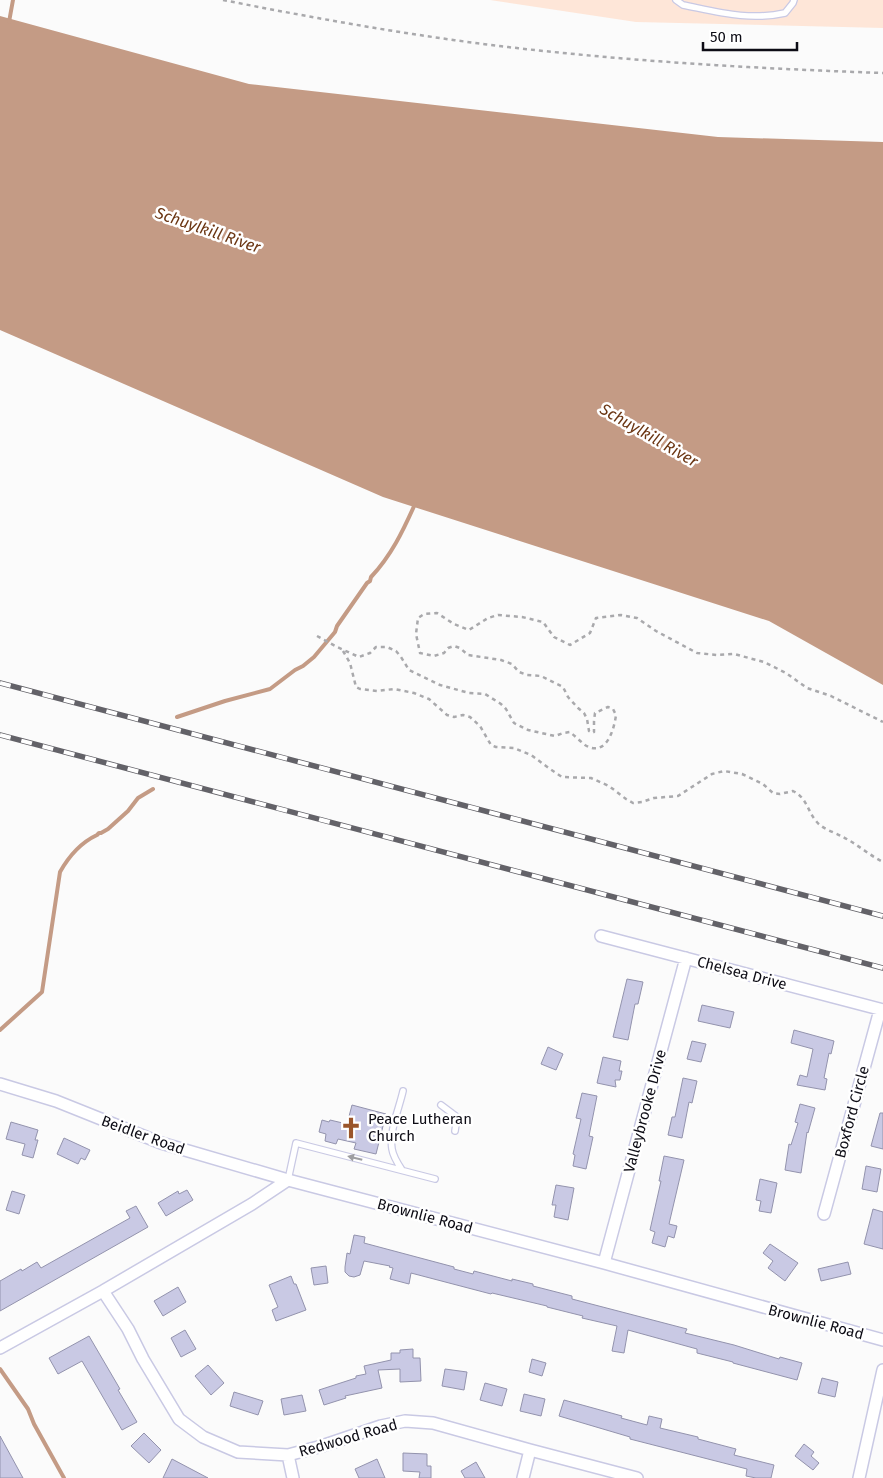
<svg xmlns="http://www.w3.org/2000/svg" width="883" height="1478" viewBox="0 0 883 1478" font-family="'Fira Sans',sans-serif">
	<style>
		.green { fill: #fee6d8 }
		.water { fill: #c49b85 }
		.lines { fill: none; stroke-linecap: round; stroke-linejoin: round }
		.stream { stroke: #c49b85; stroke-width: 4 }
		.building { fill: #c9c9e4; stroke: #9393ad }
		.lane-casing { stroke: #c9c9e4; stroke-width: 8 }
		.street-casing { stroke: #c9c9e4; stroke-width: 14 }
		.path { stroke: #a9a9ac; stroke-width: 2.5; stroke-dasharray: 4 4; stroke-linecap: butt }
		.lane { stroke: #fff; stroke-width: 5.5 }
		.street { stroke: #fff; stroke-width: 11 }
		.rail-casing { stroke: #636268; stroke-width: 5.5 }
		.rail { stroke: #fff; stroke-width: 4; stroke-dasharray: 11; stroke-linecap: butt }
		.oneway { fill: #9e9ea1 }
		.labels { text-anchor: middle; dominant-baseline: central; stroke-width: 5; stroke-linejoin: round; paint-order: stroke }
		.street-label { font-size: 15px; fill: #0d0c15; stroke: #fff }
		.poi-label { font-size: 15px; fill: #0d0c15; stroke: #fff; text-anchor: start }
		.water-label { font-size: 16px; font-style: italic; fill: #6b3613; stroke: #fff }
	</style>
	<rect width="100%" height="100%" fill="#fbfbfb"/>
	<path class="green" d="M 490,0 L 883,0 L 883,28 L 636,22 Z"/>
	<path class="water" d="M 0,16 L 249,84 L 718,137 L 883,142 L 883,685 L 769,621 L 383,497 L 0,330 Z"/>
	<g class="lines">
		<path class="stream" d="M 9,22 L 13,0
			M 177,717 L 225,701 L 270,689 L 295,670 L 303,666 L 314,657 L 335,632 L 337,626 L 367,583 L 370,581 L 371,577 C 391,556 403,531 415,504
			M 0,1030 L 42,992 L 60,872 C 69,856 80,843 97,835 L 99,833 L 101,833 L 108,829 L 128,811 L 138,798 L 153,789
			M 0,1369 L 28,1409 L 34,1424 L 64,1478"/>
	</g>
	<path class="building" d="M 627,979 L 643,982 L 638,1004 L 635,1004 L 628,1040 L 613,1037 Z
		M 702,1005 L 734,1012 L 730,1028 L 698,1021 Z
		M 794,1030 L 834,1041 L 831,1054 L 829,1053 L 824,1078 L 827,1079 L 825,1090 L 797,1085 L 800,1075 L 807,1077 L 813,1049 L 791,1043 Z
		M 692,1041 L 706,1044 L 701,1062 L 687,1059 Z
		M 548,1047 L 563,1054 L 556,1070 L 541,1064 Z
		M 603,1057 L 621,1061 L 619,1071 L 622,1071 L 620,1080 L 615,1080 L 616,1087 L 597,1083 Z
		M 683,1078 L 697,1081 L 692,1103 L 689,1102 L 682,1138 L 668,1135 L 672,1117 L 675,1117 Z
		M 582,1093 L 597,1096 L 589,1136 L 593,1137 L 586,1169 L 573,1166 L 575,1155 L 573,1154 L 581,1119 L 576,1118 Z
		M 800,1104 L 815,1108 L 808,1133 L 807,1132 L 801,1173 L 785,1170 L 789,1144 L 791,1145 L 798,1123 L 795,1122 Z
		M 352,1105 L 386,1114 L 376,1154 L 354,1149 L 356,1143 L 338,1139 L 336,1144 L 325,1141 L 326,1134 L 319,1132 L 322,1120 L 329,1122 L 330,1120 L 347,1124 Z
		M 880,1113 L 883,1113 L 883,1149 L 871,1146 Z
		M 11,1122 L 38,1130 L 35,1140 L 38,1140 L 33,1158 L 22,1155 L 25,1144 L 6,1139 Z
		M 64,1138 L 90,1150 L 85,1160 L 81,1158 L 78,1164 L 57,1154 Z
		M 664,1156 L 684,1160 L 669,1224 L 677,1226 L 674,1238 L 668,1236 L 665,1247 L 652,1243 L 655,1232 L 650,1230 L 661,1181 L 659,1181 Z
		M 866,1166 L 881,1169 L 877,1192 L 862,1189 Z
		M 760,1179 L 777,1183 L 771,1213 L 759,1211 L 761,1201 L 756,1200 Z
		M 556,1185 L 574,1188 L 568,1220 L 554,1217 L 556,1205 L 552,1205 Z
		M 187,1190 L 193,1200 L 166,1216 L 158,1203 L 178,1191 L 179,1194 Z
		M 12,1191 L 25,1195 L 19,1214 L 6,1210 Z
		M 136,1206 L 148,1227 L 0,1311 L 0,1281 L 21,1269 L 22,1271 L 37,1262 L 41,1268 L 130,1218 L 126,1211 Z
		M 873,1209 L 883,1212 L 883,1249 L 864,1244 Z
		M 354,1235 L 365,1237 L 364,1243 L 454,1267 L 454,1269 L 473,1274 L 474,1271 L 512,1281 L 512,1279 L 533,1284 L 533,1286 L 572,1296 L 572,1299 L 687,1329 L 685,1333 L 734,1345 L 779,1359 L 780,1357 L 802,1363 L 797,1380 L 733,1363 L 733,1362 L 697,1353 L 697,1349 L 628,1330 L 624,1353 L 612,1351 L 617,1326 L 582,1318 L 583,1316 L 547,1307 L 547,1306 L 492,1293 L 491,1294 L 411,1273 L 409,1284 L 390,1279 L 393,1268 L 389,1267 L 390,1266 L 364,1261 L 360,1275 L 354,1277 L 349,1276 L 345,1272 L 345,1267 L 347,1253 L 350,1254 Z
		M 770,1244 L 798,1263 L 785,1281 L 768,1268 L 773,1261 L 763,1253 Z
		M 848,1262 L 851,1274 L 821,1281 L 818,1269 Z
		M 326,1266 L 328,1283 L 314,1285 L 311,1268 Z
		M 291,1276 L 294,1284 L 296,1284 L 306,1310 L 276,1321 L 272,1310 L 278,1307 L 269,1285 Z
		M 178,1287 L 186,1302 L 163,1316 L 154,1301 Z
		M 185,1330 L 196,1349 L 181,1357 L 171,1338 Z
		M 89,1336 L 120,1389 L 118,1390 L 137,1422 L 122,1430 L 82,1361 L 58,1374 L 49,1358 Z
		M 413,1349 L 413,1358 L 420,1358 L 421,1381 L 400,1382 L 400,1369 L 378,1370 L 382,1388 L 345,1396 L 346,1398 L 324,1405 L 319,1390 L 356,1378 L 356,1376 L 366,1374 L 364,1366 L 391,1360 L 391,1353 L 400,1353 L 400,1350 Z
		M 532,1359 L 546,1363 L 542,1376 L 529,1372 Z
		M 208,1365 L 224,1383 L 211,1395 L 195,1376 Z
		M 445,1369 L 467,1372 L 464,1390 L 442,1386 Z
		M 822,1378 L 838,1382 L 835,1397 L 818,1393 Z
		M 485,1383 L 507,1389 L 502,1406 L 480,1400 Z
		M 234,1392 L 263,1401 L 258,1415 L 230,1406 Z
		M 524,1394 L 545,1399 L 541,1416 L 520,1411 Z
		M 302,1395 L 306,1411 L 284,1415 L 281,1399 Z
		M 564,1400 L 622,1416 L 621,1418 L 647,1425 L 649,1416 L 662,1419 L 660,1428 L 698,1437 L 698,1439 L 736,1449 L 734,1455 L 774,1465 L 771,1478 L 756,1478 L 746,1476 L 747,1469 L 630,1439 L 630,1437 L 559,1416 Z
		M 144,1433 L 161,1450 L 149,1463 L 131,1446 Z
		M 0,1436 L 23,1478 L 0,1478 Z
		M 804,1444 L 814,1452 L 811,1456 L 819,1463 L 813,1470 L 795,1456 Z
		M 403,1453 L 427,1454 L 427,1466 L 431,1466 L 431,1478 L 419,1478 L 420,1472 L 403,1471 Z
		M 172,1459 L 208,1478 L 163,1478 Z
		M 377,1459 L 385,1478 L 359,1478 L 355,1469 Z
		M 476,1462 L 485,1478 L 465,1478 L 461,1471 Z"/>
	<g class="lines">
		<g class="lane-casing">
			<path id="lane" d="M 676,0 L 683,5 C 718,12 749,21 785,13 L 793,3 L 794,0
				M 441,1105 L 457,1117 L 455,1131
				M 402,1170 C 398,1164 393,1156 392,1149 C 389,1131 399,1109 403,1091
				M 288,1180 L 296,1143 L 435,1179"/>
		</g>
		<g class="street-casing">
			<path id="street" d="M 601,936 L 883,1010
				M 0,1084 L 56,1101 L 161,1143 L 288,1180
				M 824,1214 L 880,1010
				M 604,1263 L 686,958
				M 103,1291 L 128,1329 L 143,1359 L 179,1419 L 203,1437 L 238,1452 L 288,1455 L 322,1446 L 381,1426 L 405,1421 L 433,1423 L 530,1450 L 637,1478
				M 0,1348 L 103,1291 L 252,1204 L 288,1180 L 604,1263 L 883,1340
				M 288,1455 L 293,1478
				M 523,1478 L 530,1450
				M 859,1478 L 883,1370"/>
		</g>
		<path class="path" d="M 223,0 C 329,21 436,40 544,51 C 657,63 770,69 883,73
			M 317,636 L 337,647 L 359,657 L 370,653 L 376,647 L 387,647 L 396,651 L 401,657 L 409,670 L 440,685 L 469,693 L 485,694 L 501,704 L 506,709 L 514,723 L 528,730 L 555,736 L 563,733 L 570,732 C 575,736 580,741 585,745 C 606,758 614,730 616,715 L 613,709 L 608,707 L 595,713 L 594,721 L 594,732 L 592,733 L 589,731 L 587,719 L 584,713 L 578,708 L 568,697 L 563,687 L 541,676 L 527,675 L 519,672 L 512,664 L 501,660 L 468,655 L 460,648 L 454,646 L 448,648 L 444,653 L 434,656 L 420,653 L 416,634 L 418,618 L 424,614 L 437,613 L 454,624 L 469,630 L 488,618 L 498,615 L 522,617 L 543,622 L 554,637 L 570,645 L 590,633 L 596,618 L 621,615 L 637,618 L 656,631 L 697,653 L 717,655 L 734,654 L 764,662 L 786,673 L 807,688 L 831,696 L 883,722
			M 343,651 L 350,663 L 356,687 L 360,689 L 377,691 L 394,689 L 414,693 L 429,699 L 447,715 L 454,717 L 463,715 L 470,717 L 480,726 L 491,745 L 496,747 L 514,748 L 531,755 L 550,769 L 562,777 L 591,778 L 609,786 L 626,799 L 633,803 L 642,802 L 654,798 L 678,796 L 712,774 L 724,771 L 742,774 L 763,784 L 773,793 L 780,794 L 793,791 C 807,798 807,810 816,821 C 822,829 834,832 843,837 C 857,844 869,855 883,862"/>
		<use href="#lane" class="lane"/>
		<use href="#street" class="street"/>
		<g class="rail-casing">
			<path id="rail" d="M 0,683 L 883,916
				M 0,735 L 883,968"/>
		</g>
		<use href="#rail" class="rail"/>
	</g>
	<defs><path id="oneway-solid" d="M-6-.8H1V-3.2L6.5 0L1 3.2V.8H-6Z" transform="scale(1.25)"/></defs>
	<use class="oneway" href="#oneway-solid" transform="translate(355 1158) rotate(-166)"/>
	<defs>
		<g id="church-bare" transform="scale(1.725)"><path d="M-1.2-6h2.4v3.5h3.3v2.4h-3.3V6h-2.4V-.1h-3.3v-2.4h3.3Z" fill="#9a552a" stroke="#fff" stroke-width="2.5" paint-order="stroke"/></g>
	</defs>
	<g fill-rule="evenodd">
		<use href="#church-bare" x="351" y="1128"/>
	</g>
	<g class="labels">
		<g class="street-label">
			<text transform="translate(742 973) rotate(15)">Chelsea Drive</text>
			<text transform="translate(645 1111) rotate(-75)">Valleybrooke Drive</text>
			<text transform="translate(852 1112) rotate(-75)">Boxford Circle</text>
			<text transform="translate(143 1135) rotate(20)">Beidler Road</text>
			<text transform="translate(425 1216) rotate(15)">Brownlie Road</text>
			<text transform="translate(816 1322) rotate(15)">Brownlie Road</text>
			<text transform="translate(348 1438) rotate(-16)">Redwood Road</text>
		</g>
		<g class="poi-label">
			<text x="368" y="1119">Peace Lutheran<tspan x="368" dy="17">Church</tspan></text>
		</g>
		<g class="water-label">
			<text transform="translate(208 230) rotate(19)">Schuylkill River</text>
			<text transform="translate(649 435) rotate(30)">Schuylkill River</text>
		</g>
	</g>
	<path d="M703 42v8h94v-8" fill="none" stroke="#0d0c15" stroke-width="2.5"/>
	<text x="710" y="42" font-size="15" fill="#0d0c15" stroke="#ffffff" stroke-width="4" paint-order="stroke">50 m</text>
</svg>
